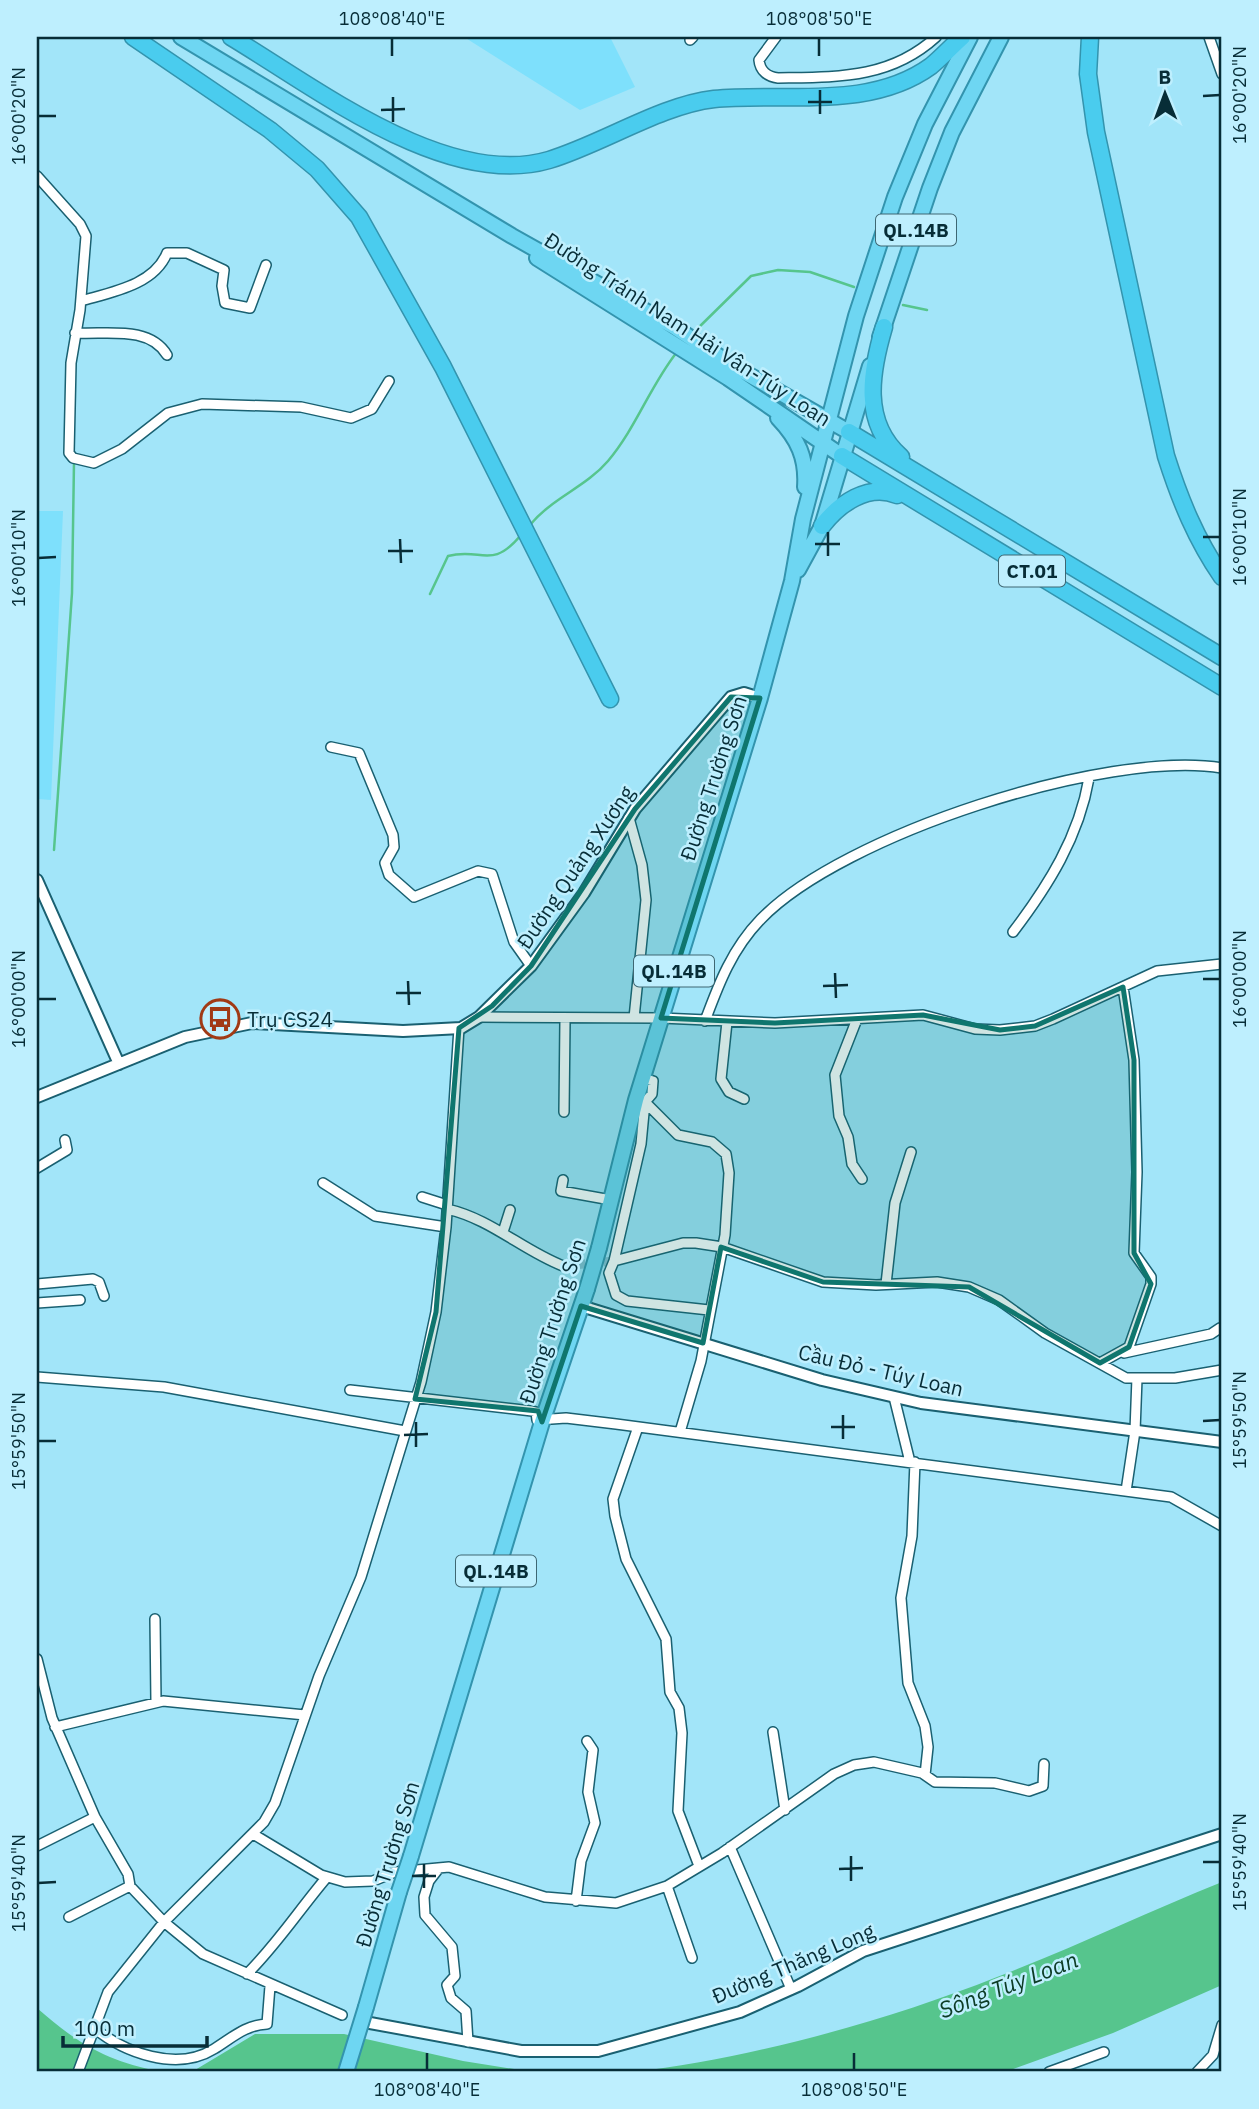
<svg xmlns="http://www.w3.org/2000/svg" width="1259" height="2109" viewBox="0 0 1259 2109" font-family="'IBM Plex Sans',sans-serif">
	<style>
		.built { fill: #7ee0fc }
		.water { fill: #56c58d }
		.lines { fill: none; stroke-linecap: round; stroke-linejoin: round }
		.stream { stroke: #56c58d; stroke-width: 2.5 }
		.minor-tunnel { stroke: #83c0d2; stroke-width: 9; stroke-dasharray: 9 4.5; stroke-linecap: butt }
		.minor-casing { stroke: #1a6071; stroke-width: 12 }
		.tertiary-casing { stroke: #1a6071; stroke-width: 14 }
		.trunk-casing { stroke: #3394ae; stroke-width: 18 }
		.motorway-casing { stroke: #3394ae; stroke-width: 19 }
		.minor { stroke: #fff; stroke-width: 9 }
		.tertiary { stroke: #fff; stroke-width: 10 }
		.trunk { stroke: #6ed6f2; stroke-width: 14 }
		.motorway { stroke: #4accee; stroke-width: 16 }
		.trunk-bridge-casing { stroke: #3394ae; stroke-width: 18; stroke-linecap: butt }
		.trunk-bridge { stroke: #6ed6f2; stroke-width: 14 }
		.marked { fill: #0f766e; fill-opacity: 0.2; stroke: #0f766e; stroke-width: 5; stroke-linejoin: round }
		.ticks { fill: none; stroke: #072d37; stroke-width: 2.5 }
		.labels { text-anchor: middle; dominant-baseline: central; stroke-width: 5; stroke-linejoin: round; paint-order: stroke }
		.shield { fill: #beeffe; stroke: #3e6773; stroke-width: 2 }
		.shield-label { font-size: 19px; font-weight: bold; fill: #072d37 }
		.street-label { font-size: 21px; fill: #072d37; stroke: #beeffe }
		.poi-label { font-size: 21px; fill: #072d37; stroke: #beeffe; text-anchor: start }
		.water-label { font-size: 23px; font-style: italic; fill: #0d3c26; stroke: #beeffe }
		.neatline { fill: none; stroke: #072d37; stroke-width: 2.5 }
		.ticks-label { font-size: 18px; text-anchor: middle; fill: #072d37 }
	</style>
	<rect width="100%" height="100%" fill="#a2e5f9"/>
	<path class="built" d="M 464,37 L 610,37 L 635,87 L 580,110 Z
		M 37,511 L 63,511 L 51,800 L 37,799 Z"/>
	<path class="water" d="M 1222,1882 L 1222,1985 L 1113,2033 L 1005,2072 L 633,2072 C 752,2058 886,2021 997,1977 C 1073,1948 1147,1912 1222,1882 Z
		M 37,2008 C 79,2045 107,2061 162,2072 L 37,2072 Z
		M 255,2034 L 344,2034 L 463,2061 L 533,2072 L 178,2072 L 195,2070 Z"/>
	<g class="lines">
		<path class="stream" d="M 903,305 L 927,310
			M 692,334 L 751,276 L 778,270 L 810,272 L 854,287
			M 530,525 C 552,498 586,487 608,461 C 636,428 650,386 677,352
			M 430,594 L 448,556 C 482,547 491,571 521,535
			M 54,850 L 72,593 L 74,462"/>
		<path class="minor-tunnel" d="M 563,1266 L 614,1261"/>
		<g class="minor-casing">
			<path id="minor" d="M 776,37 L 759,60 C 760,71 768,77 778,78 C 837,77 890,79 936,37
				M 1209,37 L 1222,74
				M 690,40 L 693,37
				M 37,176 L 80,224 L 86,236 L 80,310 L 71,363 L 69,453 L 73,458 L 94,463 L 122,449 L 168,413 L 202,404 L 301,407 L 351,418 L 372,409 L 389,381
				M 81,301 C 112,292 154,285 167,253 L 187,253 L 224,270 L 222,286 L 225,303 L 250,308 L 266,265
				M 75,333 C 106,335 149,325 167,355
				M 331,747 L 359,753 L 393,835 L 394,847 L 385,863 L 389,875 L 414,897 L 478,871 L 492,874 L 514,942 L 531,966
				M 629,818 L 642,865 L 646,900 L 634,1018
				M 1013,932 C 1048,886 1079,837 1089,778
				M 479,1017 L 661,1018 L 775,1023 L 923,1015 L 975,1029 L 1000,1030 L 1035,1026 L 1053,1019 L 1157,971 L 1222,964
				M 857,1019 L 835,1075 L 839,1116 L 848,1137 L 852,1164 L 862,1179
				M 705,1021 C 719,983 732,949 761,919 C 842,835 1107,749 1222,768
				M 727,1022 L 721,1079 L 729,1092 L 744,1099
				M 645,1102 L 678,1135 L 712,1142 L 726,1154 L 729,1173 L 725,1235 L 701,1361 L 680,1432
				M 564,1112 L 565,1020
				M 37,1168 L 67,1150 L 65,1140
				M 563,1180 L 561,1191 L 611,1200
				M 323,1183 L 375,1216 L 446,1227
				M 422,1197 L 447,1205
				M 447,1209 C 491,1219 522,1250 563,1266
				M 503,1232 L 510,1210
				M 614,1261 L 641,1144 L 645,1102 L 652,1094 L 653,1081 L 643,1078
				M 37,1284 L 93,1279 L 99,1282 L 104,1296
				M 886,1284 L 895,1203 L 911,1152
				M 37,1303 L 80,1300
				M 709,1310 L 627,1301 L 616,1295 L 609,1273 L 614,1261 L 683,1243 L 696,1243 L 722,1247 L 823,1282 L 876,1285 L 937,1282 L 969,1287 L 999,1300 L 1045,1333 L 1126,1378 L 1175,1378 L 1222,1370
				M 1124,1353 L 1211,1334 L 1220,1328
				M 1100,1363 L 1129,1347 L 1151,1284 L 1151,1277 L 1134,1253 L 1137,1172 L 1134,1060 L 1123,987
				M 37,1377 L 164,1387 L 405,1431
				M 350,1390 L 532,1411 L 536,1412 L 537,1420 L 566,1418 L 616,1424 L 1171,1497 L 1222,1526
				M 894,1397 L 910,1462
				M 638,1427 L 613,1499 L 615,1516 L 626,1559 L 666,1639 L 670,1692 L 679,1708 L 682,1733 L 678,1811 L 699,1866
				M 915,1462 L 912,1536 L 901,1598 L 908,1683 L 925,1726 L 928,1747 L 925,1775
				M 1126,1491 L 1135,1431 L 1137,1378
				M 155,1619 L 156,1702
				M 37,1659 L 52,1718 L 95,1817 L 128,1874 L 130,1886 L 164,1922 L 203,1954 L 342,2015
				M 55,1727 L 163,1701 L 305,1715
				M 773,1732 L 785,1810
				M 253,1834 L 321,1875 L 345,1882 L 373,1881 L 395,1872 L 449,1867 L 545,1897 L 616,1903 L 667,1886 L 722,1853 L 834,1774 L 854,1765 L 874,1762 L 922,1773 L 935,1782 L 995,1783 L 1029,1791 L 1043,1786 L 1044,1764
				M 37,1846 L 95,1817
				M 730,1847 L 791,1989
				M 439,1868 L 429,1881 L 424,1897 L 425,1915 L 452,1947 L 455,1976 L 447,1985 L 451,1998 L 466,2011 L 468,2042
				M 667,1886 L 692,1958
				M 576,1901 L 581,1861 L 595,1823 L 588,1792 L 593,1750 L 587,1741
				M 69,1917 L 130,1886
				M 247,1974 C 278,1943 299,1910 327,1877
				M 93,2027 C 124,2053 177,2072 214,2049 C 232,2038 245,2025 267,2024 L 270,1986
				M 78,2072 L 108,1992 L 164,1922 L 264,1822 L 275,1803 L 319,1676 L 361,1577 L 421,1382 L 436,1312 L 446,1227 L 459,1028
				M 1049,2072 L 1104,2052
				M 1197,2072 L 1213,2055 L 1222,2025"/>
		</g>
		<g class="tertiary-casing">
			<path id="tertiary" d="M 37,880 L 119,1064
				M 37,1097 L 185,1037 L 252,1023 L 403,1031 L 461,1028 L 479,1017 L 531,966 L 584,893 L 635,809 L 731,697 L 744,693 L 760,698
				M 581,1306 L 822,1380 L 921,1403 L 1222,1442
				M 370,2023 L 521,2051 L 598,2051 L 740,2012 L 798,1986 L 863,1951 L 1222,1834"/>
		</g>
		<g class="trunk-casing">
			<path id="trunk" d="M 181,37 L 512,236 L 674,327 L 735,367 L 849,432
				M 537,258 L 728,378 L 842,456
				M 880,337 L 930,188 L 952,132 L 1001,37
				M 778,418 C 798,439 807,458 805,487
				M 798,570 L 822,526 L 870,366
				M 599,1248 L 636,1100 L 760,698 L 792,581 L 803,519 L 856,316 L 895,197 L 925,124 L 970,37
				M 411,1856 L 542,1422 L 587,1289
				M 366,2007 L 399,1892"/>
		</g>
		<g class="motorway-casing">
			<path id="motorway" d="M 133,37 L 270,130 L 317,169 L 359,217 L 443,367 L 610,699
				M 231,37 C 316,88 447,190 549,160 C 602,144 661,105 714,99 C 784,92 869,111 931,66 C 942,57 952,46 962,37
				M 1090,37 L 1088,74 L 1096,132 L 1166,456 C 1180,500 1196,539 1222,577
				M 884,327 C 871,371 861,422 901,457
				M 849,432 L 1222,657
				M 842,456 L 1222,687
				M 822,526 C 839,504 868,483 897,495"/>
		</g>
		<use href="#minor" class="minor"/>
		<use href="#tertiary" class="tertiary"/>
		<use href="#trunk" class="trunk"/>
		<use href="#motorway" class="motorway"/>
		<g class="trunk-bridge-casing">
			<path id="trunk-bridge" d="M 587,1289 L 599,1248
				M 399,1892 L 411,1856
				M 346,2072 L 366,2007"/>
		</g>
		<use href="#trunk-bridge" class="trunk-bridge"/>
	</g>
	<path class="marked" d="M 731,697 L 760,698 L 661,1018 L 775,1023 L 923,1015 L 1000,1030 L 1035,1026 L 1123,987 L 1134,1060 L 1134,1253 L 1151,1284 L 1129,1347 L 1100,1363 L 969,1287 L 823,1282 L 721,1247 L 703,1343 L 581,1306 L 542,1422 L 538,1411 L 415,1399 L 436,1312 L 459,1028 L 492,1006 L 531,966 L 635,809 Z"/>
	<path class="ticks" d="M 392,38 L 392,56M 819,38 L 819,56M 820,90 L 820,114M 1203,96 L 1220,95M 393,97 L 393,122M 808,102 L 832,102M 381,110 L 405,109M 38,116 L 56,116M 828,532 L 828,556M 1203,537 L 1220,537M 400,539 L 401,563M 815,544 L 840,544M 388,551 L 413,551M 38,558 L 56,557M 835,973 L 836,998M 1203,979 L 1220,979M 408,981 L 409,1005M 823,986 L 848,985M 396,993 L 421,993M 38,999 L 56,999M 843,1415 L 843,1439M 1203,1421 L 1220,1420M 416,1422 L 416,1447M 831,1427 L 855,1427M 404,1435 L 428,1434M 38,1441 L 56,1441M 851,1856 L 851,1881M 1203,1862 L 1220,1862M 424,1864 L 424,1888M 839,1869 L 863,1868M 412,1876 L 436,1876M 38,1883 L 56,1882M 427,2053 L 427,2070M 854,2053 L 854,2070"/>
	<defs>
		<g id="bus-ring" transform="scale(2.0125)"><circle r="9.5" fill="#beeffe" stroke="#a13a15" stroke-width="1.5"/><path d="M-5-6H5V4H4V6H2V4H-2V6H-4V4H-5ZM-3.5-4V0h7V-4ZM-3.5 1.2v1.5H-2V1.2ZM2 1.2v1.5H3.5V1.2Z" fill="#a13a15"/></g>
	</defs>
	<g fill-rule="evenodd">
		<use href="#bus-ring" x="220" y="1019"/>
	</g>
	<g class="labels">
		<g class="shield">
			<rect x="876" y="214.5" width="80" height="31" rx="5"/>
			<rect x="999" y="555.5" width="66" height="31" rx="5"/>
			<rect x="634" y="955.5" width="80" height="31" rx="5"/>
			<rect x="456" y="1555.5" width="80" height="31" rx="5"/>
		</g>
		<g class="shield-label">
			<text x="916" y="230">QL.14B</text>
			<text x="1032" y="571">CT.01</text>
			<text x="674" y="971">QL.14B</text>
			<text x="496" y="1571">QL.14B</text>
		</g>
		<g class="street-label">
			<text transform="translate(688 329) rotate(33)">Đường Tránh Nam Hải Vân-Túy Loan</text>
			<text transform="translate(713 778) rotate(-72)">Đường Trường Sơn</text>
			<text transform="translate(575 867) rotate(-56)">Đường Quảng Xương</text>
			<text transform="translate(552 1321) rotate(-72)">Đường Trường Sơn</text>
			<text transform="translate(881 1370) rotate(13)">Cầu Đỏ - Túy Loan</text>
			<text transform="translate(387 1864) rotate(-73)">Đường Trường Sơn</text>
			<text transform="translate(793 1963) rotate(-23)">Đường Thăng Long</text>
		</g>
		<g class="poi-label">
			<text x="247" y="1019">Trụ CS24</text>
		</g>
		<g class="water-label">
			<text transform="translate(1008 1984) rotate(-21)">Sông Túy Loan</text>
		</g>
	</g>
	<rect width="1259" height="2109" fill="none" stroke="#beeffe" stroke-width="77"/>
	<g transform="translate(1165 94) rotate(359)" stroke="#beeffe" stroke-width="5" paint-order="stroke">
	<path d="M0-5L12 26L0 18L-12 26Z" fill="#072d37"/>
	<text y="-10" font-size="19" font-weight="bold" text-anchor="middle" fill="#072d37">B</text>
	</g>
	<path d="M63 2036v10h144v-10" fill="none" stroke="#072d37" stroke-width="3.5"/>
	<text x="74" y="2036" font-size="21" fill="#072d37" stroke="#beeffe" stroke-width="5" paint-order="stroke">100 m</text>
	<rect x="38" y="38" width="1182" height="2032" class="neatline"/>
	<g class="ticks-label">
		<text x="392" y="25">108°08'40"E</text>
		<text x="819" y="25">108°08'50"E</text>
		<text transform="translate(1240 95) rotate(-90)" y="6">16°00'20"N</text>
		<text transform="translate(19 116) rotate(-90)" y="6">16°00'20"N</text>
		<text transform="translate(1240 537) rotate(-90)" y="6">16°00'10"N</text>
		<text transform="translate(19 558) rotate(-90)" y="6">16°00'10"N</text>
		<text transform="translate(1240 979) rotate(-90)" y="6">16°00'00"N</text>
		<text transform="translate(19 999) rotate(-90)" y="6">16°00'00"N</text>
		<text transform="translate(1240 1420) rotate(-90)" y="6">15°59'50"N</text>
		<text transform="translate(19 1441) rotate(-90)" y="6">15°59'50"N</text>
		<text transform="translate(1240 1862) rotate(-90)" y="6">15°59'40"N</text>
		<text transform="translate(19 1883) rotate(-90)" y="6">15°59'40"N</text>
		<text x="427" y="2096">108°08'40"E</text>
		<text x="854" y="2096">108°08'50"E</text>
	</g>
</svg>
